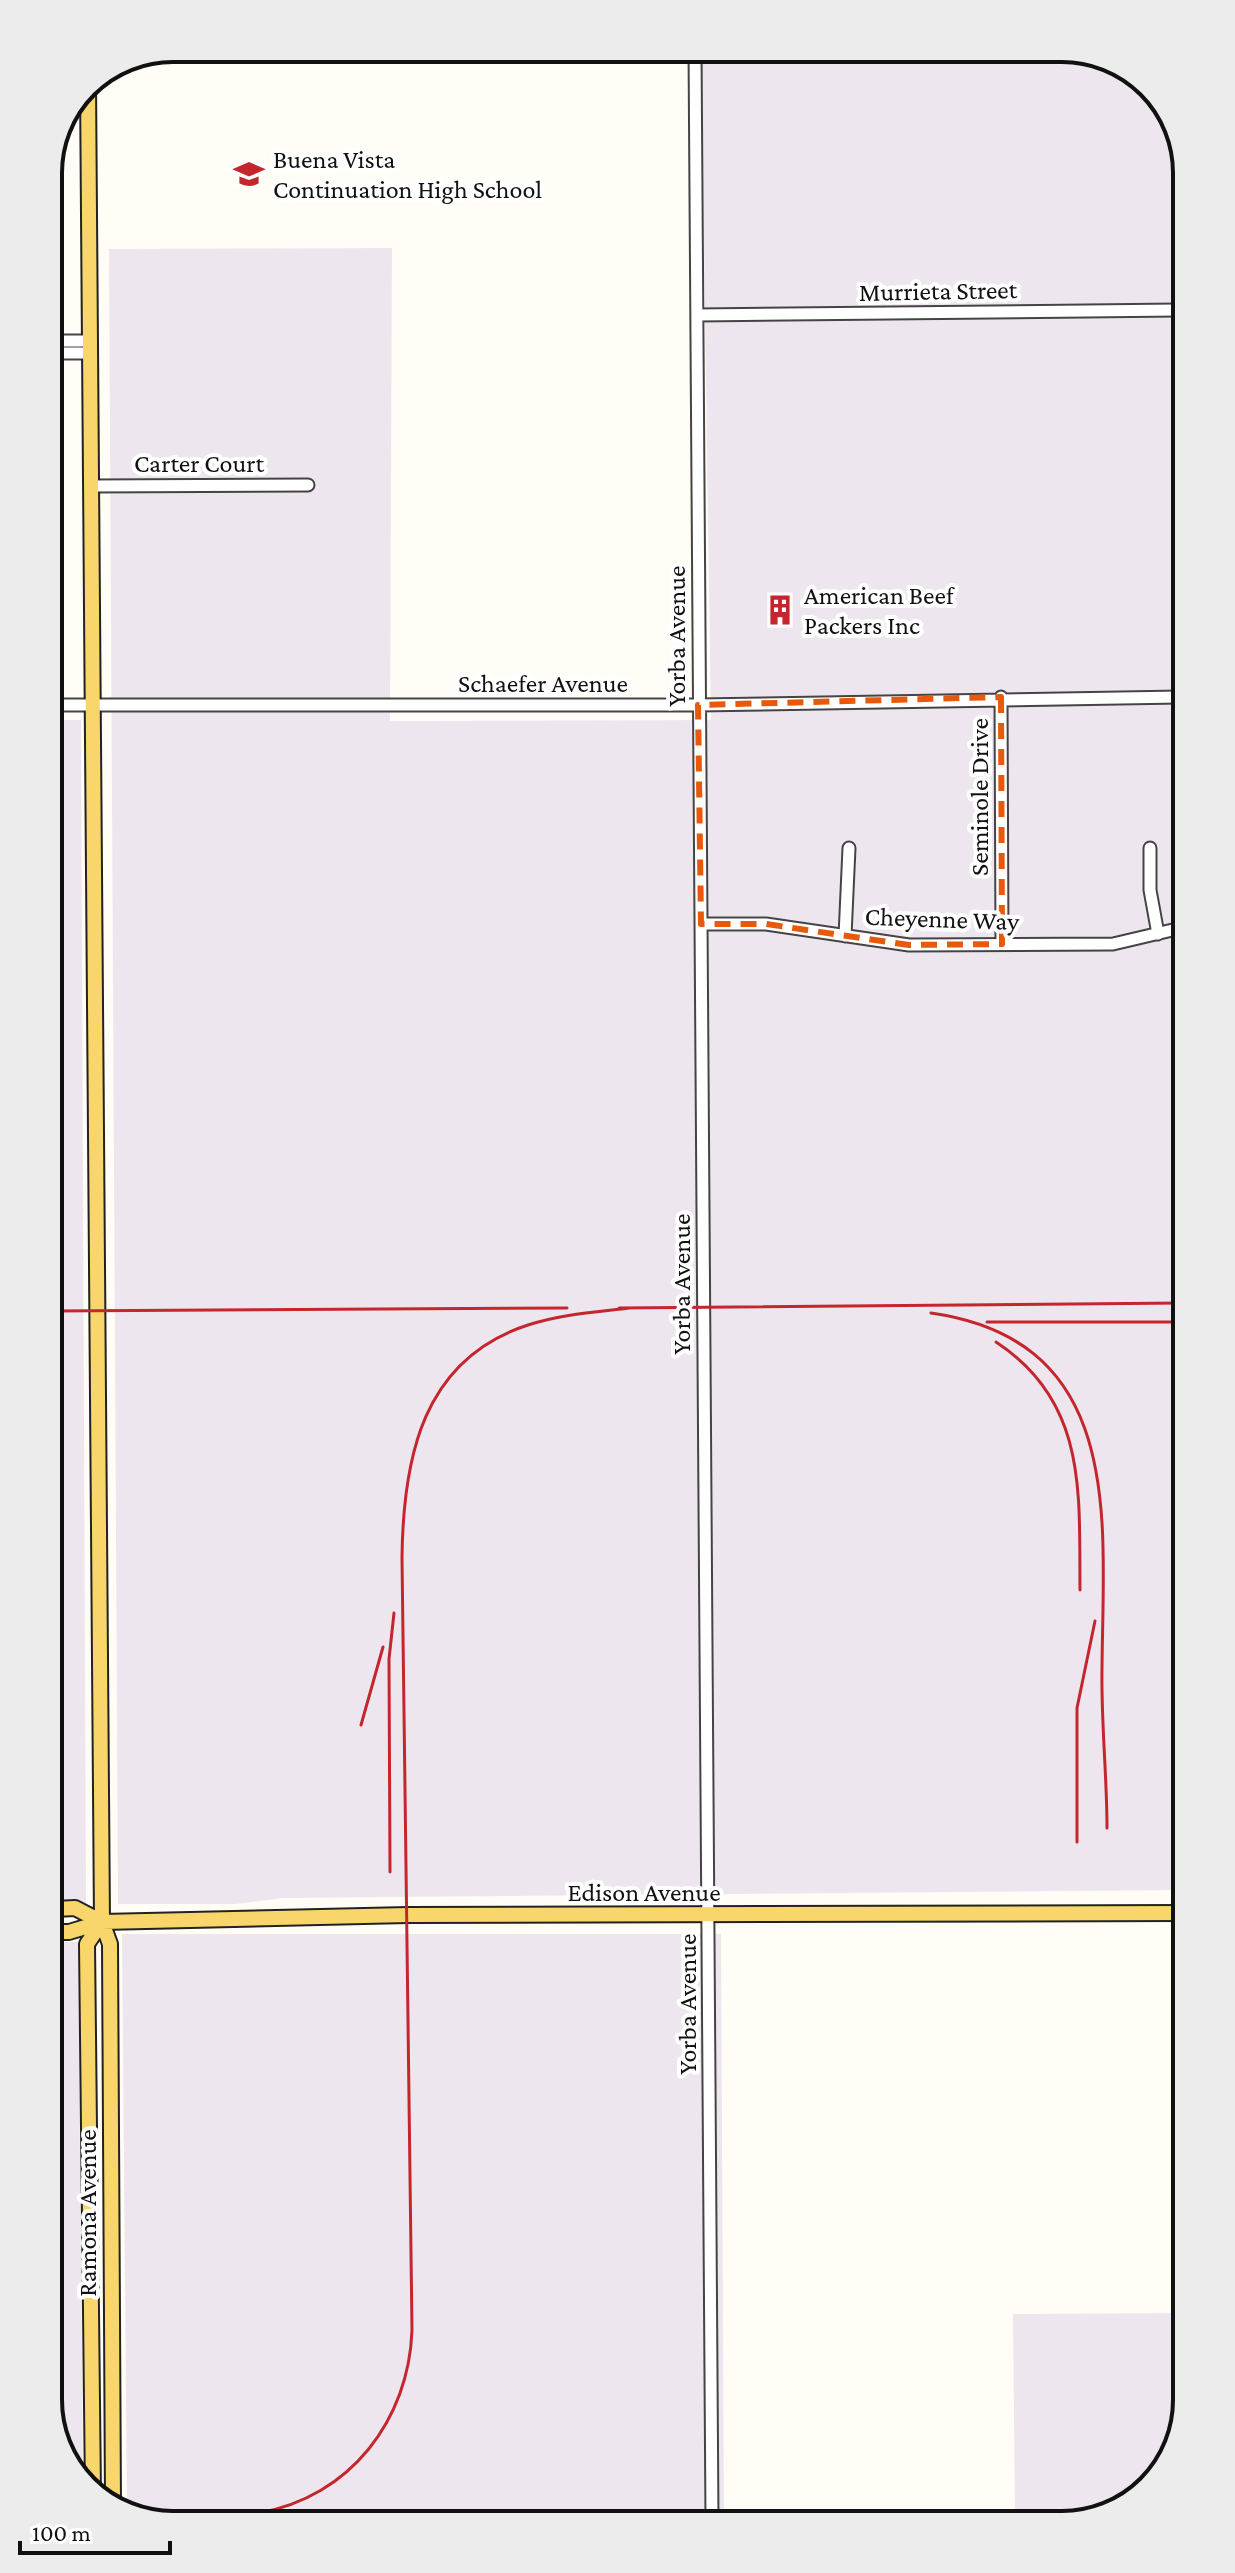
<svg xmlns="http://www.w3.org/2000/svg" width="1235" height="2573" viewBox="0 0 1235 2573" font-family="'Crimson Pro',serif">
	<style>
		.industrial { fill: #eee6ef }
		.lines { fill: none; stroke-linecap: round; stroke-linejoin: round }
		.minor-casing { stroke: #444; stroke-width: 15 }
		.major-casing { stroke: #222; stroke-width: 18 }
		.minor { stroke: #fff; stroke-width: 11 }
		.major { stroke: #f9d66b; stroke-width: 14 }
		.rail { stroke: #c4262e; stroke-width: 3 }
		.marked { fill: none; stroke: #e8590c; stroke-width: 6; stroke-dasharray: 16 10; stroke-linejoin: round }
		.labels { text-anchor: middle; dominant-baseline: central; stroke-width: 8; stroke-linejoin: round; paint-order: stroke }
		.poi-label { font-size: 26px; fill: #111; stroke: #fff; text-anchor: start }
		.street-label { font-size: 26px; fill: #111; stroke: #fff }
		.rim { fill: none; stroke: #111; stroke-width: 4 }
	</style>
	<rect width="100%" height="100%" fill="#fffdf5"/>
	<path class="industrial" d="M 701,48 L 1071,48 L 1138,74 L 1178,126 L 1185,1890 L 283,1898 L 236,1904 L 118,1904 L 109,249 L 392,248 L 390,721 L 711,720 Z
		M 50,720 L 81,720 L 86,1903 L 55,1903 Z
		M 122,1934 L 721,1934 L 724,2519 L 889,2518 L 165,2525 L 127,2510 Z
		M 55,1942 L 78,1942 L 83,2481 L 57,2447 Z
		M 1187,2313 L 1187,2400 L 1166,2470 L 1109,2516 L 1015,2517 L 1013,2314 Z"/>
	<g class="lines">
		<g class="minor-casing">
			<path id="minor" d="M 695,48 L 712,2519
				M 698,315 L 1178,310
				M 49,341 L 90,341
				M 49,353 L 90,353
				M 91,486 L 308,485
				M 1001,697 L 1002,944
				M 50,705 L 698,705 L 1180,697
				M 1150,848 L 1150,890 L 1158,934
				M 701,924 L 766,924 L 909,945 L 1113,944 L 1181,928
				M 845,936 L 849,848"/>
		</g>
		<g class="major-casing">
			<path id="major" d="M 88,83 L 102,1922 L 110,1944 L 113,2505
				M 55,1909 L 75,1908 L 102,1922
				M 55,1932 L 69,1932 L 102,1922 L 408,1915 L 1185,1913
				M 93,2494 L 87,1944 L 102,1922"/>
		</g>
		<use href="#minor" class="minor"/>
		<use href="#major" class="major"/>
		<path class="rail" d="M 619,1308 L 1182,1303
			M 53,1311 L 567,1308
			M 931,1313 C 1127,1341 1103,1522 1102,1669 C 1101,1722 1107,1775 1107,1828
			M 987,1322 L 1183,1322
			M 996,1342 C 1088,1402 1079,1494 1080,1590
			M 361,1725 L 383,1647
			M 1077,1842 L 1077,1708 L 1095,1621
			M 390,1872 L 389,1659 L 394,1613
			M 142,2516 C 180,2516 222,2520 259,2513 C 350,2497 409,2420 412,2330 L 402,1558 C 403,1459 422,1359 528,1325 C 561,1314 597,1312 630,1308"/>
	</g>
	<path class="marked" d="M 1001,697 L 1002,944 L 909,945 L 766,924 L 701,924 L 698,705 Z"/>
	<defs>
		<g id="school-bare" transform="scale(2.4)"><path d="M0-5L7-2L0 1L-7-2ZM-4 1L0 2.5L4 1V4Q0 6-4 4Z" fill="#c4262e" stroke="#fff" stroke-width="2.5" paint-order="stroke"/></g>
		<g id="building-bare" transform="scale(2.4)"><path d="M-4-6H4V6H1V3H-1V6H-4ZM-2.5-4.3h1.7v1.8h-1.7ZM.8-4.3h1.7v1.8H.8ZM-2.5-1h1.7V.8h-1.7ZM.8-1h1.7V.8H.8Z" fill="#c4262e" stroke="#fff" stroke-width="2.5" paint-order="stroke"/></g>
	</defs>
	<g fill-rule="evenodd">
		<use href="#school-bare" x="249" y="174"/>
		<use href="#building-bare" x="780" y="610"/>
	</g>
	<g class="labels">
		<g class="poi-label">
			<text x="273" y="159">Buena Vista<tspan x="273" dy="30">Continuation High School</tspan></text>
			<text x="804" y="595">American Beef<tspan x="804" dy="30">Packers Inc</tspan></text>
		</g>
		<g class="street-label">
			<text transform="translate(938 291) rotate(-1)">Murrieta Street</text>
			<text x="199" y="463">Carter Court</text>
			<text transform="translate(676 636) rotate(-90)">Yorba Avenue</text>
			<text x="543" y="683">Schaefer Avenue</text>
			<text transform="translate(979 797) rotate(-90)">Seminole Drive</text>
			<text transform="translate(942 919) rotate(2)">Cheyenne Way</text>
			<text transform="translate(681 1284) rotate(-90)">Yorba Avenue</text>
			<text x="644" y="1892">Edison Avenue</text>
			<text transform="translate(687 2004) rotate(-90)">Yorba Avenue</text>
			<text transform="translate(87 2213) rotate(-90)">Ramona Avenue</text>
		</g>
	</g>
	<path d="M0 0H1235V2573H0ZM173 62H1062A111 111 0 0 1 1173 173V2400A111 111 0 0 1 1062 2511H173A111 111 0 0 1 62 2400V173A111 111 0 0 1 173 62Z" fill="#ececec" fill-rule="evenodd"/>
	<path class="rim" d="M173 62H1062A111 111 0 0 1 1173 173V2400A111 111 0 0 1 1062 2511H173A111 111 0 0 1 62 2400V173A111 111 0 0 1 173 62Z"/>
	<path d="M20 2541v12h150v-12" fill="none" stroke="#111111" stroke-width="4"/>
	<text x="32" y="2541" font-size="24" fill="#111111" stroke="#ffffff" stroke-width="6" paint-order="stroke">100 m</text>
</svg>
